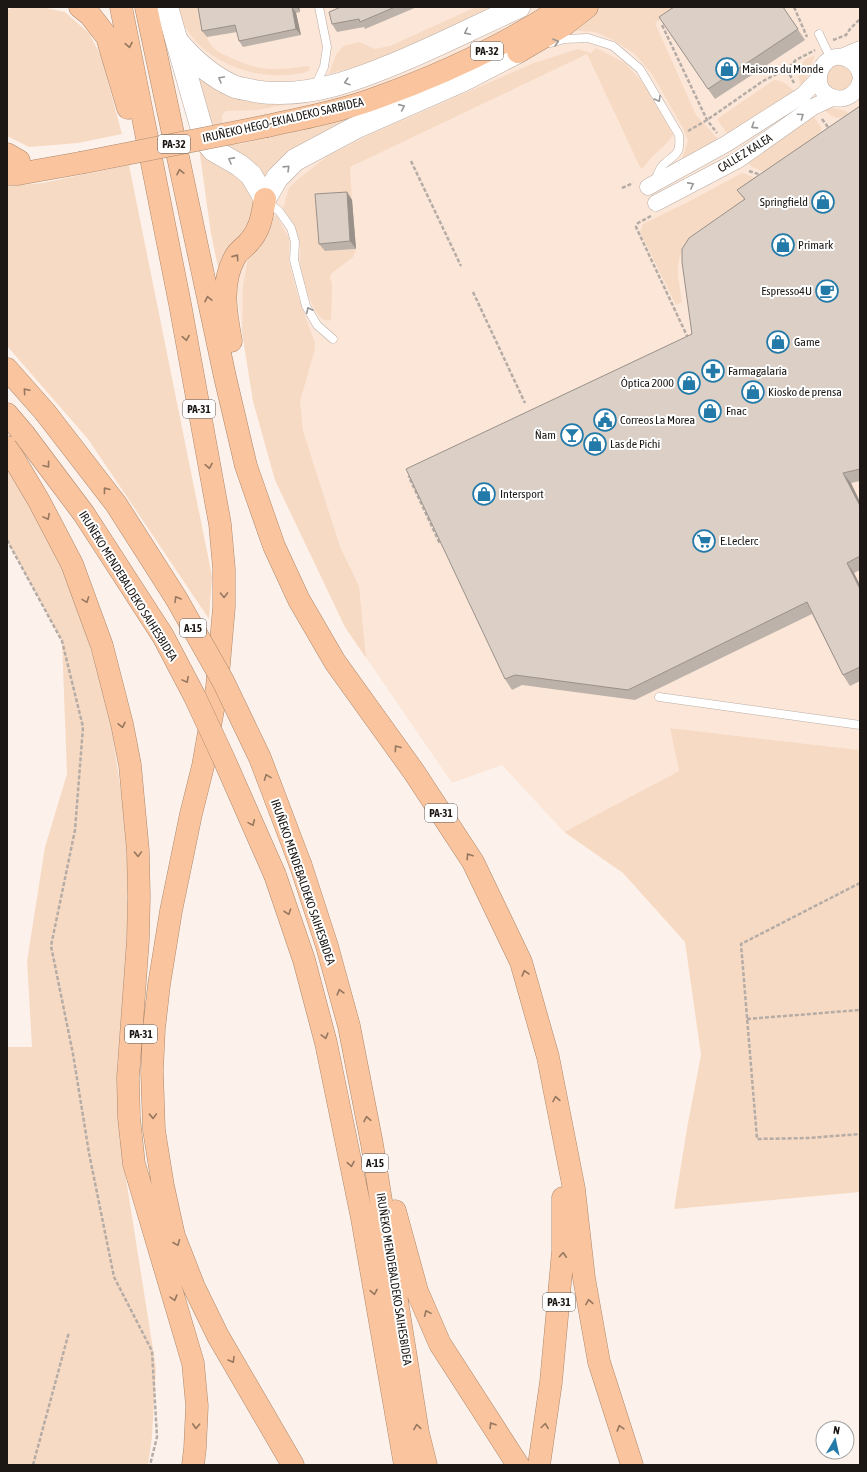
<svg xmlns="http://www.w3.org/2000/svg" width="867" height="1472" viewBox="0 0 867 1472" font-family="'Asap Condensed',sans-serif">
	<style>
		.built { fill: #fbe6d8 }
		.green { fill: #f7dac4 }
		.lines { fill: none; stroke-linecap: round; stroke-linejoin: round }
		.lane-casing { stroke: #bbaea5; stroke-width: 9 }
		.street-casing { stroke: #bbaea5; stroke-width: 17 }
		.secondary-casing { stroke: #bbaea5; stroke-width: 23 }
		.highway-casing { stroke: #ac886e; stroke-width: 23 }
		.path { stroke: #b5aca6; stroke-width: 2.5; stroke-dasharray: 4 2; stroke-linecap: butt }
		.lane { stroke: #fff; stroke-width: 8 }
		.street { stroke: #fff; stroke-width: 16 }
		.secondary { stroke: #fff; stroke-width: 22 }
		.highway { stroke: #fac59e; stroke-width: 22 }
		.highway-bridge-casing { stroke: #ac886e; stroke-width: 23; stroke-linecap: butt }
		.highway-bridge { stroke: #fac59e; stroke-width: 22 }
		.wall { fill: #bdb2a9 }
		.shaded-wall { fill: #9a918a }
		.building { fill: #dccfc5; stroke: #9a918a }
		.oneway { stroke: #999795 }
		.oneway2 { stroke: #967760 }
		.labels { text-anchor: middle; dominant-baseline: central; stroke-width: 4; stroke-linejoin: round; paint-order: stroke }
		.shield { fill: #fff; stroke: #605d5a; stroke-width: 1 }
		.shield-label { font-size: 11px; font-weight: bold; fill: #1c1714 }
		.poi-label { font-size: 12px; fill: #1c1714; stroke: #fff; text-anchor: start }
		.street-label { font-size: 12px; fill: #1c1714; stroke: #fff }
	</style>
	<rect width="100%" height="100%" fill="#fdf2eb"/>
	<path class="built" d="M 176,7 L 860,7 L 860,750 L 670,728 L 679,771 L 564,832 L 502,765 L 452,783 L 345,627 L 275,480 L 253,401 L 242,332 L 224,187 Z"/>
	<path class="green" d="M 13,7 L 42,7 L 65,12 L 89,33 L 101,56 L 122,134 L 78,143 L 29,147 L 7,136 L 7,10 Z
		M 177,7 L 201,7 C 203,19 204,35 211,45 C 216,51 222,54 229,57 C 258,71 275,71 307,66 L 310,67 L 309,71 C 259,86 191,61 177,7 Z
		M 476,7 L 495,7 L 408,47 L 362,65 L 329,74 L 336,55 L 343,46 L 359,42 L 375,49 L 390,46 Z
		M 597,7 L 681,7 L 655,23 L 696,115 L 719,140 L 681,162 L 688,141 L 683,128 L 652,74 L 634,53 L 611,39 L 595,32 L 569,30 Z
		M 596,48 L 625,63 L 644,84 L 673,135 C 666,145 658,151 650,159 C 646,163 646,166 641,169 L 587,54 L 350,167 L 352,200 L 321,202 L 325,251 L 356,249 L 353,257 L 332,273 L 330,277 L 332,285 L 331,320 C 314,326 304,281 301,269 C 299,259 301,248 299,238 C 296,226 289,218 283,208 L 289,188 L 297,180 L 329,155 L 369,135 L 534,63 L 578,49 L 591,53 Z
		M 815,56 C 810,66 809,78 801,86 C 796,73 800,57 815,56 Z
		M826 78a13 13 0 1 1 26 0a13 13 0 1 1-26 0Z
		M 198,76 L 219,92 L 245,99 L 331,95 L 258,110 L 226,111 L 222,115 C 222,125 222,142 234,144 C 241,146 257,139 264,137 C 301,123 340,116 378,107 L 265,187 L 216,145 Z
		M 774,80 C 783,81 787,84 794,91 L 728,135 L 717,119 Z
		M 829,107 L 846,111 L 850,115 C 836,120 834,118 824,110 Z
		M 814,117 L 821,127 L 821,134 L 765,173 L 751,166 L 746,161 Z
		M 199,148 L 249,187 L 253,201 L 252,217 L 250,225 L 226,253 L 218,267 L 211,234 Z
		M 129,165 L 212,576 L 209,619 L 88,439 L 7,346 L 7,186 L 42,183 Z
		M 742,173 L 764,181 L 771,182 L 688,242 C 672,263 679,278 682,302 L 676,305 L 640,232 L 643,224 L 692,200 Z
		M 276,215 L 289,238 L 289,262 L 298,297 L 315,343 L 315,349 L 300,401 L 303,431 L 340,547 L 359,586 L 366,658 L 345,627 L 275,480 L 253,401 L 242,332 L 243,287 L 248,257 L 270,221 Z
		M 7,465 L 28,496 L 72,589 L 108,705 L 128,839 L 127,949 L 117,1067 L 121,1147 L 156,1368 L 152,1437 L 148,1465 L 7,1465 L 7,1047 L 32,1047 L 27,961 L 45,847 L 67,774 L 62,641 L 7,540 Z
		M 670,728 L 860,750 L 860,1192 L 674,1209 L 687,1128 L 701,1055 L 685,942 L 623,873 L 564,832 L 679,771 Z"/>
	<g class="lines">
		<g class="lane-casing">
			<path id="lane" d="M 819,34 L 831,59
				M 550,43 L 565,39 L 588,38 L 613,46 L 640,69 L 679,135 C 681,156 675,153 662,166 C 659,170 657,176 655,180
				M 315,87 L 324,67 L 327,47 L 319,7
				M 267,202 L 279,211 L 291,228 L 295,242 L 294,260 L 306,306 L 317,325 L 333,339
				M 659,697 L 860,725"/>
		</g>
		<g class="street-casing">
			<path id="street" d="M 841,57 L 860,49
				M 860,74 C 859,68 855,63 849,60 C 824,45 805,87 832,97 C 844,102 857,94 860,82
				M 648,187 L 726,144 L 803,95 L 819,78
				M 656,203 L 738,160 L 813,107 L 832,98"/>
		</g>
		<g class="secondary-casing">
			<path id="secondary" d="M 167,7 L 205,140 L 213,150 L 239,165 L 251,175 L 265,199
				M 177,41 C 193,60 211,76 233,86 C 240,89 248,89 254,91 C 307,100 359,79 406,59 C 444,43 481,24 519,7
				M 265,199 L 277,178 L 295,160 L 355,128 L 462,81 L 518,52"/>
		</g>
		<g class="highway-casing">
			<path id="highway" d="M 80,7 L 90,15 L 107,37 L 128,108
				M 121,7 L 180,304 L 220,524 L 224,569 L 224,607 L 217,687 L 203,766 L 191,814 L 171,911 L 159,985 L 154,1029 L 152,1071 L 154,1130 L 163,1186 L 174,1236 L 194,1287 L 218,1336 L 293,1465
				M 146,7 L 225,377 L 246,466 L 274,546 L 299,600 L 335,662 L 414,772 L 473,862 L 521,962 L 548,1057 L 574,1189 L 584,1278 L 599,1362 L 632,1465
				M 518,52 L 564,25 L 587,7
				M 267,126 C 303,118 341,111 376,98 C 440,75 507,44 563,7
				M 7,154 L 19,161
				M 7,174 L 18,174 L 80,163
				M 231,341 C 226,313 220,284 235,257 C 238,251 245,247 249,242 C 261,229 262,215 265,199
				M 7,369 L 45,412
				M 7,414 L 24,434
				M 7,447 L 39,501 L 72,564 L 102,646 L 122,724 L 130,765 L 138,851 L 139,897 L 138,940 L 128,1077 L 129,1118 L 134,1164 L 193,1363 L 197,1406 L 195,1448 L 193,1465
				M 301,866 L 327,946 L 349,1026 L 372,1144 L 418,1433 L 426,1465
				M 275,875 L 304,960 L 326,1043 L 362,1218 L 405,1465
				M 395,1211 L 417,1291 L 440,1344 L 518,1465
				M 539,1465 L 551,1382 L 563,1251 L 563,1198"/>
		</g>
		<path class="path" d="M 794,7 L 807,37
			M 667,22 L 662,25 L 707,120 L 717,133
			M 833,40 L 846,35 L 850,29 L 860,19
			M 787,69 L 794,83
			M 822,119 L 830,130
			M 688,131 L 707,120 L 763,81 L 787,69 L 796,60 L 815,50
			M 411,161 L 461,266
			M 749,171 L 761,175
			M 622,188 L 633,183
			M 651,216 L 638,223 L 636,227 L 688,338
			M 473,292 L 525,403
			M 412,475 L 409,477 L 440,544
			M 7,540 L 62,641 L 83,727 L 75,830 L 51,946 L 73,1054 L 89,1153 L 114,1277 L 152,1351 L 157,1437 L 150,1465
			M 860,883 L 741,944 L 757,1139 L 808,1138 L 860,1134
			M 747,1019 L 860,1010
			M 33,1465 L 69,1332"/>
		<use href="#lane" class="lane"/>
		<use href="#street" class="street"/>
		<use href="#secondary" class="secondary"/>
		<use href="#highway" class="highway"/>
		<g class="highway-bridge-casing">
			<path id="highway-bridge" d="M 80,163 L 267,126
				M 45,412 L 116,504 L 176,598 L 223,681 L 260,758 L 301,866
				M 24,434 L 84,514 L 163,636 L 195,697 L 223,757 L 275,875"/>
		</g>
		<use href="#highway-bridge" class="highway-bridge"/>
	</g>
	<path class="wall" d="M 198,7 L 299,7 L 300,12 L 296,13 L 301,35 L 243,47 L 239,41 L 237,32 L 207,37 L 202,31 Z
		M 341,7 L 417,7 L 365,29 L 364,27 L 337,32 L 332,24 Z
		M 783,7 L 805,40 L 715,99 L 708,89 Z
		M 860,106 L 860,481 L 851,483 L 860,502 L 860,570 L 854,573 L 860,585 L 860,681 L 850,686 L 843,675 L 812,614 L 635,700 L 522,685 L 512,690 L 505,679 L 692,334 L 744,199 L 737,190 Z
		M 347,192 L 352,200 L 356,249 L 325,251 L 319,244 Z"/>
	<path class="shaded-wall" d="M 292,7 L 296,13 L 301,35 L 296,29 Z
		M 297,7 L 299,7 L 300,12 Z
		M 347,192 L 352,200 L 356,249 L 350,241 Z
		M 843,473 L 851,483 L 860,502 L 860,506 Z
		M 847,563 L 854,573 L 860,585 L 860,589 Z"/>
	<path class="building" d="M 198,7 L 292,7 L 296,29 L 239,41 L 235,25 L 202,31 Z
		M 341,7 L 395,7 L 360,22 L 359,19 L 332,24 L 329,12 Z
		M 674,7 L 783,7 L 798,29 L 708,89 L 659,17 Z
		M 860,106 L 860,469 L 843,473 L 860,506 L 860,556 L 847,563 L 860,589 L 860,667 L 843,675 L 807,602 L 628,690 L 515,675 L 505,679 L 406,469 L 692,334 L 682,262 L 682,249 L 689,238 L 745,199 L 737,190 Z
		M 347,192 L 350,241 L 319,244 L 315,194 Z"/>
	<defs><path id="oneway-chevron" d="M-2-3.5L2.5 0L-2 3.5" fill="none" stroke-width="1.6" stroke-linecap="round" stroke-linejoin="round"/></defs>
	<g class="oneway">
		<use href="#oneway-chevron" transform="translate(467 32) rotate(154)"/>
		<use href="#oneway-chevron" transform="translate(556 42) rotate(-16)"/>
		<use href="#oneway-chevron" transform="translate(221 79) rotate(-150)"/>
		<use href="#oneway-chevron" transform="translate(347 82) rotate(162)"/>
		<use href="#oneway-chevron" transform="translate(658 99) rotate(60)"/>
		<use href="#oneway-chevron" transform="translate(402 107) rotate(-24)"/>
		<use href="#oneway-chevron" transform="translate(801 116) rotate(-35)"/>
		<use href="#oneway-chevron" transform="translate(754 126) rotate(147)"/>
		<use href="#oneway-chevron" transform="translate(231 160) rotate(-151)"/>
		<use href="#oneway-chevron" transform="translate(287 168) rotate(-44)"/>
		<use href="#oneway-chevron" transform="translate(691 185) rotate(-28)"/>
		<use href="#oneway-chevron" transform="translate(309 310) rotate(-116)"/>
	</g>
	<g class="oneway2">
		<use href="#oneway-chevron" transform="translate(129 45) rotate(79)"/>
		<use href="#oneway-chevron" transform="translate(180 172) rotate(-102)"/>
		<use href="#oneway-chevron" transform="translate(236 257) rotate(-55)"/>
		<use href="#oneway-chevron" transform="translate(208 299) rotate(-102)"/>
		<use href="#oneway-chevron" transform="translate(186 338) rotate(80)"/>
		<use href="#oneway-chevron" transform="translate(26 391) rotate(-131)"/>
		<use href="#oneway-chevron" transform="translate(47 465) rotate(53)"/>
		<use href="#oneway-chevron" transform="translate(209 466) rotate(80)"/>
		<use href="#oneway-chevron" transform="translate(106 490) rotate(-128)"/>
		<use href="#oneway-chevron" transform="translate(47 517) rotate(62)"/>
		<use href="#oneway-chevron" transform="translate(224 595) rotate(89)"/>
		<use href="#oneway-chevron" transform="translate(177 599) rotate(-121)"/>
		<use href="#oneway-chevron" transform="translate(86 600) rotate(70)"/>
		<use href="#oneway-chevron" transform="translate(186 680) rotate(62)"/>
		<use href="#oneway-chevron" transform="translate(122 725) rotate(78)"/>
		<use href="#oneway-chevron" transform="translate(397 748) rotate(-126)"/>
		<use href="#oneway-chevron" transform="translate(267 777) rotate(-111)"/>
		<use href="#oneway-chevron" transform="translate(252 823) rotate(66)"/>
		<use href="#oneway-chevron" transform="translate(138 854) rotate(88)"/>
		<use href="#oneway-chevron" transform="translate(469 856) rotate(-123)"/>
		<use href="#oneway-chevron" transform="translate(288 912) rotate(71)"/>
		<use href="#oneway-chevron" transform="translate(525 973) rotate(-106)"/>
		<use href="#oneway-chevron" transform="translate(340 992) rotate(-105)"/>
		<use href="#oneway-chevron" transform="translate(325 1036) rotate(75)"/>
		<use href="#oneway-chevron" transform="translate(556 1099) rotate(-100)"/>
		<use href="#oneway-chevron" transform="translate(153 1116) rotate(88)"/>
		<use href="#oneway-chevron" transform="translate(367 1119) rotate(-101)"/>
		<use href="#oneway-chevron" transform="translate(351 1164) rotate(79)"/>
		<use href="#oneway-chevron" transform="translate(177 1243) rotate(68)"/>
		<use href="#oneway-chevron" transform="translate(563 1255) rotate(-86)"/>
		<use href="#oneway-chevron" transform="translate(374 1292) rotate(80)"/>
		<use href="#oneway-chevron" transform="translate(174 1298) rotate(74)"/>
		<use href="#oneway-chevron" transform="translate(589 1302) rotate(-100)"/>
		<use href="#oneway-chevron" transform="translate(427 1313) rotate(-114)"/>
		<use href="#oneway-chevron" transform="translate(232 1360) rotate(60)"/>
		<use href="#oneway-chevron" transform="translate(492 1425) rotate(-122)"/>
		<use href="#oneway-chevron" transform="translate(196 1426) rotate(93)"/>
		<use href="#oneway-chevron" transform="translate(545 1426) rotate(-82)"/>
		<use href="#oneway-chevron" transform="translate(417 1427) rotate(-99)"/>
		<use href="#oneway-chevron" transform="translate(620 1428) rotate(-107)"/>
	</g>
	<defs>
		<g id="shop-ring" transform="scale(1.15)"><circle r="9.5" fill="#fff" stroke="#237aa9" stroke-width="1.5"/><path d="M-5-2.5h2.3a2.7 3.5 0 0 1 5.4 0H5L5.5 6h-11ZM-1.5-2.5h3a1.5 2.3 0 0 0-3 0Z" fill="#237aa9"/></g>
		<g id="cafe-ring" transform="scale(1.15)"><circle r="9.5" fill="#fff" stroke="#237aa9" stroke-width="1.5"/><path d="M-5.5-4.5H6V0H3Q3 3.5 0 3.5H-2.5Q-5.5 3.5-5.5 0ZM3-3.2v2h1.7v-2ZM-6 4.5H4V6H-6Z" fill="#237aa9"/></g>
		<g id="pharmacy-ring" transform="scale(1.15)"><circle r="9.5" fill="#fff" stroke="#237aa9" stroke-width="1.5"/><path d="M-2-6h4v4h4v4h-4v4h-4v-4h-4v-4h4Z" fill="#237aa9"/></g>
		<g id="civic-ring" transform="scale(1.15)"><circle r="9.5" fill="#fff" stroke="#237aa9" stroke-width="1.5"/><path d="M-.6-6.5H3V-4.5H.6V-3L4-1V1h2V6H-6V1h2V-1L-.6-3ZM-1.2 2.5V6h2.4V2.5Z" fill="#237aa9"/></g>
		<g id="bar-ring" transform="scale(1.15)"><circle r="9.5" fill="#fff" stroke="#237aa9" stroke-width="1.5"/><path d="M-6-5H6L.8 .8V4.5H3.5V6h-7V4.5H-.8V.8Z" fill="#237aa9"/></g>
		<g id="supermarket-ring" transform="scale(1.15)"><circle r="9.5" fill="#fff" stroke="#237aa9" stroke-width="1.5"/><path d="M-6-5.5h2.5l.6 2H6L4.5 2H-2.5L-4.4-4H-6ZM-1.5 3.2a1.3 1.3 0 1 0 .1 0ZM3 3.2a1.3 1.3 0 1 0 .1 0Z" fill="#237aa9"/></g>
	</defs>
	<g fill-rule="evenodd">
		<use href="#shop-ring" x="727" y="69"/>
		<use href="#shop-ring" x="823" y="202"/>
		<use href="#shop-ring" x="783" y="245"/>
		<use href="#cafe-ring" x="827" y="291"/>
		<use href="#shop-ring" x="778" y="342"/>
		<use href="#pharmacy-ring" x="713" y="371"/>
		<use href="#shop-ring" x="689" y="383"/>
		<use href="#shop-ring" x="753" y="392"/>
		<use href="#shop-ring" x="710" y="411"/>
		<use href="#civic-ring" x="605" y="420"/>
		<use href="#bar-ring" x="572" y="435"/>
		<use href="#shop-ring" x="595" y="444"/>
		<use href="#shop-ring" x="484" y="494"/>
		<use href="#supermarket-ring" x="704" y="541"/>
	</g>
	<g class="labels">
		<g class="shield">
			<rect x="471" y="42" width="32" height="18" rx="3"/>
			<rect x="158" y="135" width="32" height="18" rx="3"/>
			<rect x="183" y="400" width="32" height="18" rx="3"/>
			<rect x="180" y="619" width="26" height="18" rx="3"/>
			<rect x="425" y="804" width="32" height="18" rx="3"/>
			<rect x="125" y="1025" width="32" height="18" rx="3"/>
			<rect x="362" y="1154" width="26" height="18" rx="3"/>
			<rect x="543" y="1293" width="32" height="18" rx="3"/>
		</g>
		<g class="shield-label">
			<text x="487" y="51">PA-32</text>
			<text x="174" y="144">PA-32</text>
			<text x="199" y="409">PA-31</text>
			<text x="193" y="628">A-15</text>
			<text x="441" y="813">PA-31</text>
			<text x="141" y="1034">PA-31</text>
			<text x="375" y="1163">A-15</text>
			<text x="559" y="1302">PA-31</text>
		</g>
		<g class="poi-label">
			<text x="742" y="69">Maisons du Monde</text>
			<text x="808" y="202" text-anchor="end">Springfield</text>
			<text x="798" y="245">Primark</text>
			<text x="812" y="291" text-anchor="end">Espresso4U</text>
			<text x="794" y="342">Game</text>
			<text x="728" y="371">Farmagalaria</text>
			<text x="674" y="383" text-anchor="end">Óptica 2000</text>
			<text x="768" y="392">Kiosko de prensa</text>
			<text x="726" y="411">Fnac</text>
			<text x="620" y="420">Correos La Morea</text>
			<text x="556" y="435" text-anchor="end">Ñam</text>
			<text x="610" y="444">Las de Pichi</text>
			<text x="500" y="494">Intersport</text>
			<text x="720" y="541">E.Leclerc</text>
		</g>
		<g class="street-label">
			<text transform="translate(283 120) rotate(-13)">IRUÑEKO HEGO-EKIALDEKO SARBIDEA</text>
			<text transform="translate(745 153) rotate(-32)">CALLE Z KALEA</text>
			<text transform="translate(128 586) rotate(58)">IRUÑEKO MENDEBALDEKO SAIHESBIDEA</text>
			<text transform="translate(303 882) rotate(71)">IRUÑEKO MENDEBALDEKO SAIHESBIDEA</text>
			<text transform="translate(394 1279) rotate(81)">IRUÑEKO MENDEBALDEKO SAIHESBIDEA</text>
		</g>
	</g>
	<rect width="867" height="1472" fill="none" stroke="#1c1714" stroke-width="16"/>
	<g transform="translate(835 1440) rotate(9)"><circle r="19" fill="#ffffff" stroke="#a4a2a1"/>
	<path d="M0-3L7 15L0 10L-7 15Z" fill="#237aa9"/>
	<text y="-6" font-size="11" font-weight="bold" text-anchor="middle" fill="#1c1714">N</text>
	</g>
</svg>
